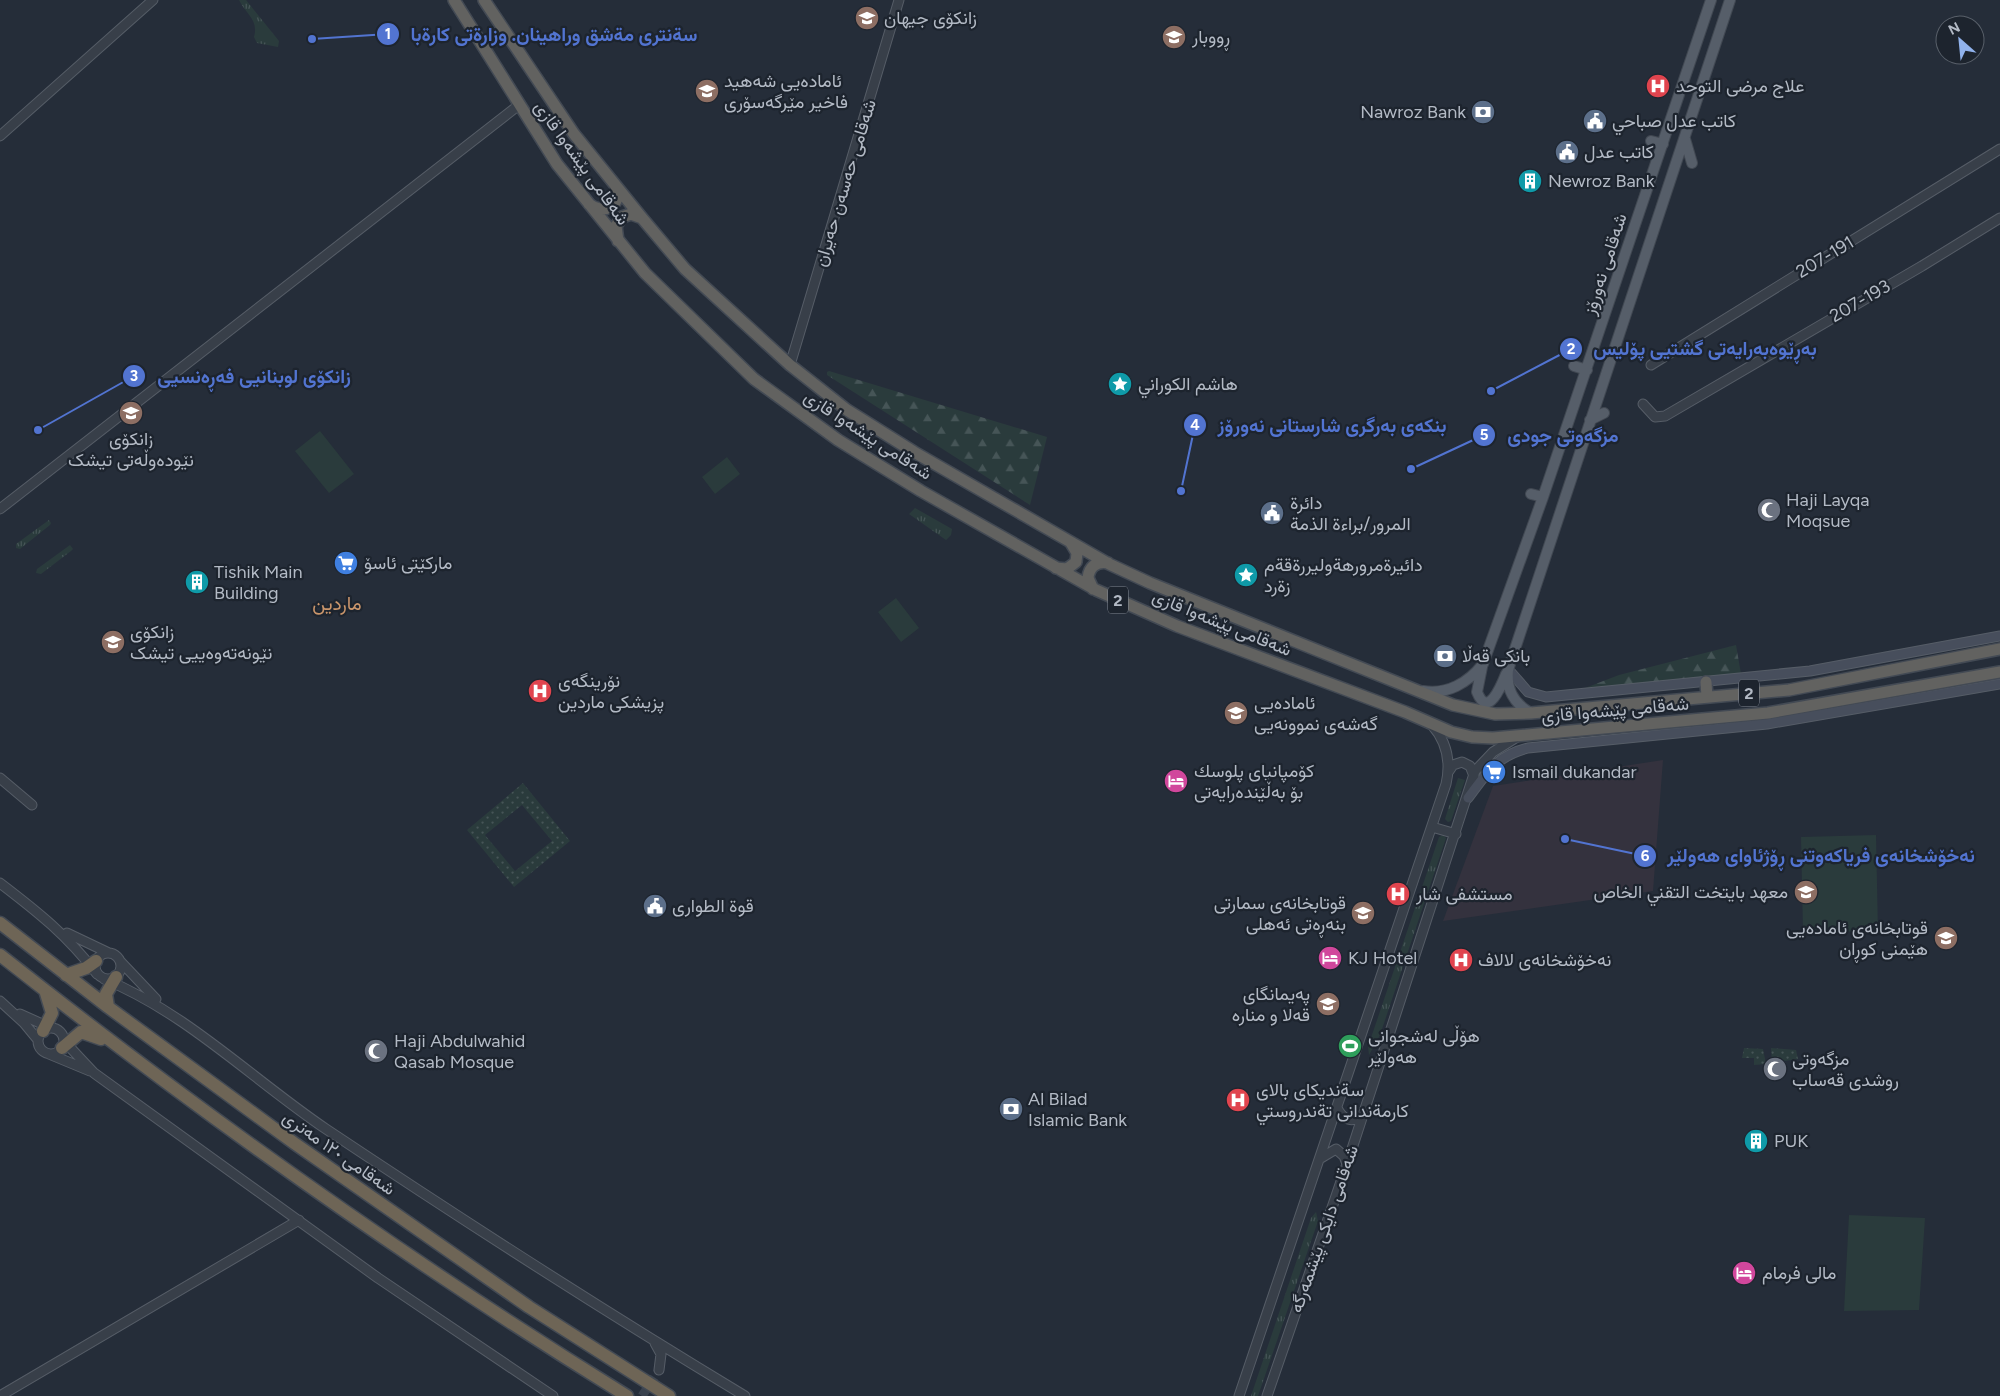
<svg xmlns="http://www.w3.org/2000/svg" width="2000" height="1396" viewBox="0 0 2000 1396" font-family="Figtree,Vazirmatn,sans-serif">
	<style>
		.medical { fill: #34323e }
		.grass { fill: url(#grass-tufts) }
		.forest { fill: url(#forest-firs) }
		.park { fill: #2a3b3c }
		.garden { fill: url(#garden-dots); fill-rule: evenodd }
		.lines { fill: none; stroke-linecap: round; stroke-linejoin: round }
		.tertiary-tunnel { stroke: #3a424e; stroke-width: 9; stroke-dasharray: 9 4.5; stroke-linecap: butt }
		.tertiary-casing { stroke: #565d67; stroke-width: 11 }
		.secondary-casing { stroke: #565d67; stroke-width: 11 }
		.primary-casing { stroke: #414852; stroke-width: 12 }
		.trunk-casing { stroke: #434a54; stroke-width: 14 }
		.motorway-casing { stroke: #434a54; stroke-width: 15 }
		.tertiary { stroke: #383f49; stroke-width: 9 }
		.secondary { stroke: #474e5c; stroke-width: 9 }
		.primary { stroke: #565e69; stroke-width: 10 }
		.trunk { stroke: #626260; stroke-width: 11 }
		.motorway { stroke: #6e6556; stroke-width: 12 }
		.labels { text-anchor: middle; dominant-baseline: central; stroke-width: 4.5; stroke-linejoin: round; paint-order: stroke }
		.shield { fill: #1d242e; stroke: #868d98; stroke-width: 1 }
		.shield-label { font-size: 16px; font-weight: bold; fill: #b3bac5 }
		.poi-label { font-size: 18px; fill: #b3bac5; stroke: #1d242e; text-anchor: start }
		.street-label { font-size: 18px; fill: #b3bac5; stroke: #1d242e }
		.neighbourhood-label { font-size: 19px; fill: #c9956b; stroke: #1d242e }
		.leader { fill: none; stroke: #5274d1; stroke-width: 2 }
		.callout-dot { fill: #5274d1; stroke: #1d242e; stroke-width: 2 }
		.mark-label { font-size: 15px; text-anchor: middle; font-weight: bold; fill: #fff }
		.callout-label { font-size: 19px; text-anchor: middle; font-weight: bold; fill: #5274d1; stroke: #1d242e; stroke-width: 4.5; stroke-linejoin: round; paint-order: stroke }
	</style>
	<defs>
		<pattern id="grass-tufts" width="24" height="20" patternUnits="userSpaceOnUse" patternTransform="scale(1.25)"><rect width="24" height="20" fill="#2a3b3c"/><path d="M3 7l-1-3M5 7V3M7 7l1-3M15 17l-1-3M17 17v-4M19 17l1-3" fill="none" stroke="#465557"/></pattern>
		<pattern id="forest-firs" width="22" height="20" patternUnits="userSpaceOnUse" patternTransform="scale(1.25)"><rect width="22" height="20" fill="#2a3b3c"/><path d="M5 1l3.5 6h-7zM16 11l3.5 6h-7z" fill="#465557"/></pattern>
		<pattern id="garden-dots" width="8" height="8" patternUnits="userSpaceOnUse" patternTransform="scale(1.25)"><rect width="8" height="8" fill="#2a3b3c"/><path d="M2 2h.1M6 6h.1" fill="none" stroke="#465557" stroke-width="1.8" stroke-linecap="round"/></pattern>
	</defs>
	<rect width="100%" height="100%" fill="#252d39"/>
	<path class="medical" d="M 1663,760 L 1653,891 L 1443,921 L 1493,786 Z"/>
	<path class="grass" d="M 239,0 L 246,0 L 279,41 L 278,47 L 257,43 L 254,37 C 259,20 246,14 239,0 Z
		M 915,508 L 952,529 L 951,535 L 946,540 L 909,514 Z
		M 49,520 L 51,523 L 50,525 L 20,549 L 16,548 L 16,544 Z
		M 70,545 L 73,549 L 71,551 L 41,574 L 36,573 L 37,569 Z
		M 1458,778 L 1465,780 L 1451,821 L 1448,822 L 1445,819 Z
		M 1443,835 L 1446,838 L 1380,1035 L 1369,1055 L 1368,1046 L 1373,1032 L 1439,837 Z
		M 1316,1212 L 1318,1221 L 1258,1396 L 1251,1396 L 1311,1218 Z"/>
	<path class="forest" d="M 829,371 L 1047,437 L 1030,505 L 827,375 L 827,372 Z
		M 1736,645 L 1741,674 L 1585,688 L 1619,675 Z"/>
	<path class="park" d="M 320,431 L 354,474 L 329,493 L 295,451 Z
		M 727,457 L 740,474 L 715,494 L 702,477 Z
		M 896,598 L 919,628 L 901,642 L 878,612 Z
		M 1876,835 L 1878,931 L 1803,933 L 1801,837 Z
		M 1849,1215 L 1925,1218 L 1919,1310 L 1844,1311 Z"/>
	<path class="garden" d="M 523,783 L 570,841 L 514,887 L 467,830 ZM 522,805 L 552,841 L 515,871 L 485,835 Z
		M 1744,1048 L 1763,1049 L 1766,1064 L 1754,1065 L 1754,1058 L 1742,1058 Z
		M 1771,1048 L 1796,1050 L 1798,1059 L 1772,1063 Z"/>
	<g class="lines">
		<path class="tertiary-tunnel" d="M 642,1396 L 659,1370"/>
		<g class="tertiary-casing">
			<path id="tertiary" d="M 0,136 L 153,0
				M 790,365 L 899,0
				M 1651,365 L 2000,149
				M 1643,404 L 1655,417 L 1665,416 L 1922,266 L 2000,218
				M 0,509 L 519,105
				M 1449,771 L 1453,765 L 1462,762 L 1470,766 L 1474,776
				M 0,778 L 32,805
				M 1432,827 L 1456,834
				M 0,883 C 38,912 67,935 97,974
				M 67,933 L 109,953
				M95 966a13 13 0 1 1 26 0a13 13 0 1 1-26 0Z
				M 120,961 L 156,999
				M 104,979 C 187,1013 252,1079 326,1129 C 464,1221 604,1311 745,1396
				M 0,1001 L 24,1023 L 38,1040
				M 20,1014 L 51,1028
				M38 1041a13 13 0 1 1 26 0a13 13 0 1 1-26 0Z
				M 64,1041 L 94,1073 L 378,1278 L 553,1396
				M 49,1054 L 90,1071
				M 1337,1108 C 1343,1120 1353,1124 1363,1114
				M 1321,1158 L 1336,1149 L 1344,1156 L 1347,1164
				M 655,1343 L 661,1354 L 659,1370
				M 0,1396 L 299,1220
				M 1239,1396 L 1446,784 C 1451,762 1447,742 1432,725
				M 1267,1396 L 1347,1164 L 1475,771 L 1493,752 L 1517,737"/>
		</g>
		<g class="secondary-casing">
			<path id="secondary" d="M 1508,669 L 1528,692 L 1546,697 L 1810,671 L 2000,636
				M 1468,798 C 1487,773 1496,756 1528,748 L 1767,724 L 2000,684"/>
		</g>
		<g class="primary-casing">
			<path id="primary" d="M 1685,139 L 1692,163
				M 1651,141 L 1663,144
				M 1574,366 L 1587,370
				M 1590,420 L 1604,413
				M 1531,494 L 1543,497
				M 1482,667 L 1477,692 C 1488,720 1502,684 1506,674
				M 1423,691 C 1447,695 1468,683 1483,664 L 1543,497 L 1711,0
				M 1531,713 C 1514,704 1506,689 1508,670 L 1730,0"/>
		</g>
		<g class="trunk-casing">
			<path id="trunk" d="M 454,0 L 557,164 L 645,273 L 754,379 L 838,440 L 921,491 L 1096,590 L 1177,626 L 1405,712 L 1451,732 L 1472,737 L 1493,738 L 1768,713 L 2000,672
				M 484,0 L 574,134 L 642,218 L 685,269 L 790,365 L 847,410 L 914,452 L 1109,564 L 1150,583 L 1453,705 L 1495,714 L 1531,713 L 1789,690 L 2000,649
				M 589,204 C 603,216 623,205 616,187
				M 618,241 L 616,226 L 622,217 L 631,214 L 642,218
				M 1056,568 L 1067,569 L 1076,562 L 1077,553 L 1071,543
				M 1093,589 L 1088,578 C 1089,567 1096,561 1108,563
				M 1706,682 L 1707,697"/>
		</g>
		<g class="motorway-casing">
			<path id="motorway" d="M 0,923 L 108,1007 L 294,1143 L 529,1307 L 669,1396
				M 0,955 C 199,1112 411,1263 627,1396
				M 66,975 L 86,968 L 96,961
				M 108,1007 L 106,994 L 116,977
				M 43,1031 L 52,1013 L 45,990
				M 62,1048 L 81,1032 L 101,1039"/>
		</g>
		<use href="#tertiary" class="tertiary"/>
		<use href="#secondary" class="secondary"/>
		<use href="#primary" class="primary"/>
		<use href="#trunk" class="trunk"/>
		<use href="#motorway" class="motorway"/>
	</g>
	<defs>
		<g id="university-disc" transform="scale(1.25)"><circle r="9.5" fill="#8d6e63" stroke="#1d242e"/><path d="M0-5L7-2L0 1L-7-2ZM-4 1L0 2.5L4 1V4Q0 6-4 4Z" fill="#fff"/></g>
		<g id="school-disc" transform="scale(1.25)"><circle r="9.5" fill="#8d6e63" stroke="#1d242e"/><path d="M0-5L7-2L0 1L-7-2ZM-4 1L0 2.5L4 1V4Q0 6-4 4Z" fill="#fff"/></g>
		<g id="hospital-disc" transform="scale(1.25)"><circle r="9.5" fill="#e0444e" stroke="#1d242e"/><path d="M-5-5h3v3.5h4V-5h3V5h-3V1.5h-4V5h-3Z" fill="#fff"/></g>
		<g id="bank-disc" transform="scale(1.25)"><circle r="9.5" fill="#5c6f8a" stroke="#1d242e"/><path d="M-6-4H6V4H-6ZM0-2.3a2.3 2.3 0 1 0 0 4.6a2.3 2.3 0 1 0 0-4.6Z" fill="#fff"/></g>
		<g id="civic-disc" transform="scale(1.25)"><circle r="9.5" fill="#5c6f8a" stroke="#1d242e"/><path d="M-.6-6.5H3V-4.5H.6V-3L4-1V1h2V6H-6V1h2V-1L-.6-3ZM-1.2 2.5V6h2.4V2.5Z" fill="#fff"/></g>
		<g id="building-disc" transform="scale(1.25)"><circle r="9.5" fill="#0f9aa8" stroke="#1d242e"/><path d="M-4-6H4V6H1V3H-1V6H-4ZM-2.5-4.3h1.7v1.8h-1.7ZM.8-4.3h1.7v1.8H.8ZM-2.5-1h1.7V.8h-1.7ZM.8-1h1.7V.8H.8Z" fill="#fff"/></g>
		<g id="sight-disc" transform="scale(1.25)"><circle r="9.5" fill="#0f9aa8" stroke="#1d242e"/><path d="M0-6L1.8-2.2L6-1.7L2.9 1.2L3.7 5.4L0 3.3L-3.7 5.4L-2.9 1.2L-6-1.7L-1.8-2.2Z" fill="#fff"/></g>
		<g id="mosque-disc" transform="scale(1.25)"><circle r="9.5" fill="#6b7280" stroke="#1d242e"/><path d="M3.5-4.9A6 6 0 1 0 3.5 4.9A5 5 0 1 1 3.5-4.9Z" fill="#fff"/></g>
		<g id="supermarket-disc" transform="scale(1.25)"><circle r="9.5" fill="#3f7fe0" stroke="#1d242e"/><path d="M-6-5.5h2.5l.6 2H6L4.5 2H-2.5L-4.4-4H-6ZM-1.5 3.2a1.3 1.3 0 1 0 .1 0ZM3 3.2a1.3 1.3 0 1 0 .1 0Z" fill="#fff"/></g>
		<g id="hotel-disc" transform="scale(1.25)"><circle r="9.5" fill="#d1479c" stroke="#1d242e"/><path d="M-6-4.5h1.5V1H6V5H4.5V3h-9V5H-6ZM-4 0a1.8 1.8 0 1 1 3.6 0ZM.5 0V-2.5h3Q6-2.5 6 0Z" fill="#fff"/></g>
		<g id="stadium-disc" transform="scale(1.25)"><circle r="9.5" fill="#2e9e5b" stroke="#1d242e"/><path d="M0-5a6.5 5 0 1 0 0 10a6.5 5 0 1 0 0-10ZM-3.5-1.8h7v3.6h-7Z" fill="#fff"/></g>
	</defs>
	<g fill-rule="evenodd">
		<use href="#university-disc" x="867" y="18"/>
		<use href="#school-disc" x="1174" y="37"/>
		<use href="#hospital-disc" x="1658" y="86"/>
		<use href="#school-disc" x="707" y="91"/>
		<use href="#bank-disc" x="1483" y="112"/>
		<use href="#civic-disc" x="1595" y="121"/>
		<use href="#civic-disc" x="1567" y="152"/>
		<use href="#building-disc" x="1530" y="181"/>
		<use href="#sight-disc" x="1120" y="384"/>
		<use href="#university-disc" x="131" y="413"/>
		<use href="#mosque-disc" x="1769" y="510"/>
		<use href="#civic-disc" x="1272" y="513"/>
		<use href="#supermarket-disc" x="346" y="563"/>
		<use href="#sight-disc" x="1246" y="575"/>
		<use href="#building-disc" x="197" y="582"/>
		<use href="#university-disc" x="113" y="642"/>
		<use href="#bank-disc" x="1445" y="656"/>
		<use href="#hospital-disc" x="540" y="691"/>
		<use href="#school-disc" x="1236" y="713"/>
		<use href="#supermarket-disc" x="1494" y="772"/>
		<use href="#hotel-disc" x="1176" y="781"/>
		<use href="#school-disc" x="1806" y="892"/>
		<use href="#hospital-disc" x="1398" y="894"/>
		<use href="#civic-disc" x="655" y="906"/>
		<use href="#school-disc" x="1363" y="913"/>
		<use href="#school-disc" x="1946" y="938"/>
		<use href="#hotel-disc" x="1330" y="958"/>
		<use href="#hospital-disc" x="1461" y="960"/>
		<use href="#school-disc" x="1328" y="1004"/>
		<use href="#stadium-disc" x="1350" y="1046"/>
		<use href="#mosque-disc" x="376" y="1051"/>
		<use href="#mosque-disc" x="1775" y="1069"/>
		<use href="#hospital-disc" x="1238" y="1100"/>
		<use href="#bank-disc" x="1011" y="1109"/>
		<use href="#building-disc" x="1756" y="1141"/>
		<use href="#hotel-disc" x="1744" y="1273"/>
	</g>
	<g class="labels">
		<g class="shield">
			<rect x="1108" y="586.5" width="20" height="27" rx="4"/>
			<rect x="1739" y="679.5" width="20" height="27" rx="4"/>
		</g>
		<g class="shield-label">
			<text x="1118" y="600">2</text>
			<text x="1749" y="693">2</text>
		</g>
		<g class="poi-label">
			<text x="884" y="18">زانکۆی جیھان</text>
			<text x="1192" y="37">ڕووبار</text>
			<text x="724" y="81">ئامادەیی شەهید<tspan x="724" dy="21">فاخیر مێرگەسۆری</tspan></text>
			<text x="1676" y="86">علاج مرضى التوحد</text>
			<text x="1466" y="112" text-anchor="end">Nawroz Bank</text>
			<text x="1612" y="121">كاتب عدل صباحي</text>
			<text x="1584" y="152">کاتب عدل</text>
			<text x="1548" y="181">Newroz Bank</text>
			<text x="1138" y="384">هاشم الكوراني</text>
			<text x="131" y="439" text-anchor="middle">زانکۆی<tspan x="131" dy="21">نێودەوڵەتی تیشک</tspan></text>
			<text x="1786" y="500">Haji Layqa<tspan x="1786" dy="21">Moqsue</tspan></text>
			<text x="1290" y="503">دائرة<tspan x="1290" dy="21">المرور/براءة الذمة</tspan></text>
			<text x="364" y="563">مارکێتی ئاسۆ</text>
			<text x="1264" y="565">دائيرةمرورهةوليررةقةم<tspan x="1264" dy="21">زةرد</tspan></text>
			<text x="214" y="572">Tishik Main<tspan x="214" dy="21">Building</tspan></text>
			<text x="130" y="632">زانکۆی<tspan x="130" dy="21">نێونەتەوەییی تیشک</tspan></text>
			<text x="1462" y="656">بانکی قەڵا</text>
			<text x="558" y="681">نۆرینگەی<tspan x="558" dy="21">پزیشکی ماردین</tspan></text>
			<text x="1254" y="703">ئامادەیی<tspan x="1254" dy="21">گەشەی نموونەیی</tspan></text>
			<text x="1194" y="771">کۆمپانیای پلوسك<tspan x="1194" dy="21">بۆ بەڵێندەرایەتی</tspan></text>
			<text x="1512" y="772">Ismail dukandar</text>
			<text x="1788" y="892" text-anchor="end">معهد بايتخت التقني الخاص</text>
			<text x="1416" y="894">مستشفى شار</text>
			<text x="1346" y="903" text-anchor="end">قوتابخانەی سمارتی<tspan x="1346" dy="21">بنەڕەتی ئەهلی</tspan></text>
			<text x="672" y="906">قوة الطواری</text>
			<text x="1928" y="928" text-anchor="end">قوتابخانەی ئامادەیی<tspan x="1928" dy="21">هێمنی کوڕان</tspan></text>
			<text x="1348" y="958">KJ Hotel</text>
			<text x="1478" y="960">نەخۆشخانەی لالاف</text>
			<text x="1310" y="994" text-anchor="end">پەیمانگای<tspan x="1310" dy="21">قەلا و منارە</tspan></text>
			<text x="1368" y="1036">هۆڵی لەشجوانی<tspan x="1368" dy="21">هەولێر</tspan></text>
			<text x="394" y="1041">Haji Abdulwahid<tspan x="394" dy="21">Qasab Mosque</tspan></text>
			<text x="1792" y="1059">مزگەوتی<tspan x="1792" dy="21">روشدی قەساب</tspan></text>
			<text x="1256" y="1090">سةنديكاى بالاى<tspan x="1256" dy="21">كارمةندانى تةندروستي</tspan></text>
			<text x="1028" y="1099">Al Bilad<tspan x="1028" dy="21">Islamic Bank</tspan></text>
			<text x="1774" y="1141">PUK</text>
			<text x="1762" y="1273">مالى فرمام</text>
		</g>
		<g class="street-label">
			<text transform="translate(582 163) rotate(54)">شەقامی پێشەوا قازی</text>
			<text transform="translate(845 183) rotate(-73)">شەقامی حەسەن حەیران</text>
			<text transform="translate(1825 257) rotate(-31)">207-191</text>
			<text transform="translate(1605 264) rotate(-72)">شەقامی نەورۆز</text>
			<text transform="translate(1860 301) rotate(-30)">207-193</text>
			<text transform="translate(868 435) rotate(33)">شەقامی پێشەوا قازی</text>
			<text transform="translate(1222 623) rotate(22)">شەقامی پێشەوا قازی</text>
			<text transform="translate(1615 710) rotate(-5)">شەقامی پێشەوا قازی</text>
			<text transform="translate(339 1153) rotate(35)">شەقامی ١٢٠ مەتری</text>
			<text transform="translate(1324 1229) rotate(-71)">شەقامی دایکی پێشمەرگە</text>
		</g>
		<g class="neighbourhood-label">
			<text x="337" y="603">ماردین</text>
		</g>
	</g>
	<path class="leader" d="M312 39L388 34M1491 391L1571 349M38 430L134 376M1181 491L1195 425M1411 469L1484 435M1565 839L1645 856"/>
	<g class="callout-dot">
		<circle cx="312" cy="39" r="5"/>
		<circle cx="1491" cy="391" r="5"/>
		<circle cx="38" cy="430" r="5"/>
		<circle cx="1181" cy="491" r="5"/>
		<circle cx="1411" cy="469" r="5"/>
		<circle cx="1565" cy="839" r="5"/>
		<circle cx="388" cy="34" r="12"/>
		<circle cx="1571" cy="349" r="12"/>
		<circle cx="134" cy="376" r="12"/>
		<circle cx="1195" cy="425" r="12"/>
		<circle cx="1484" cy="435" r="12"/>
		<circle cx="1645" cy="856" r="12"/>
	</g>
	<g class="mark-label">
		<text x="388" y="39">1</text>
		<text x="1571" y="354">2</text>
		<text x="134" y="381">3</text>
		<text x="1195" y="430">4</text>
		<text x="1484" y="440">5</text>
		<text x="1645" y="861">6</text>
	</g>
	<g class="callout-label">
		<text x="554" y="41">سةنترى مةشق وراهينان. وزارةتى كارةبا</text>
		<text x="1705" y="355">بەڕێوەبەرایەتی گشتیی پۆلیس</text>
		<text x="254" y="383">زانکۆی لوبنانیی فەڕەنسیی</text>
		<text x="1332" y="432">بنکەی بەرگری شارستانی نەورۆز</text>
		<text x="1563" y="442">مزگەوتی جودی</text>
		<text x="1821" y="862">نەخۆشخانەی فریاکەوتنی ڕۆژئاوای هەولێر</text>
	</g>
	<g transform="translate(1960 40) rotate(333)"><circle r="24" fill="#1d242e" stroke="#59606a"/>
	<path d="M0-4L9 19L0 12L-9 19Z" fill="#91b3ed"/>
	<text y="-8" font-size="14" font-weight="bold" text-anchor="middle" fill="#b3bac5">N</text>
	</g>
</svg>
